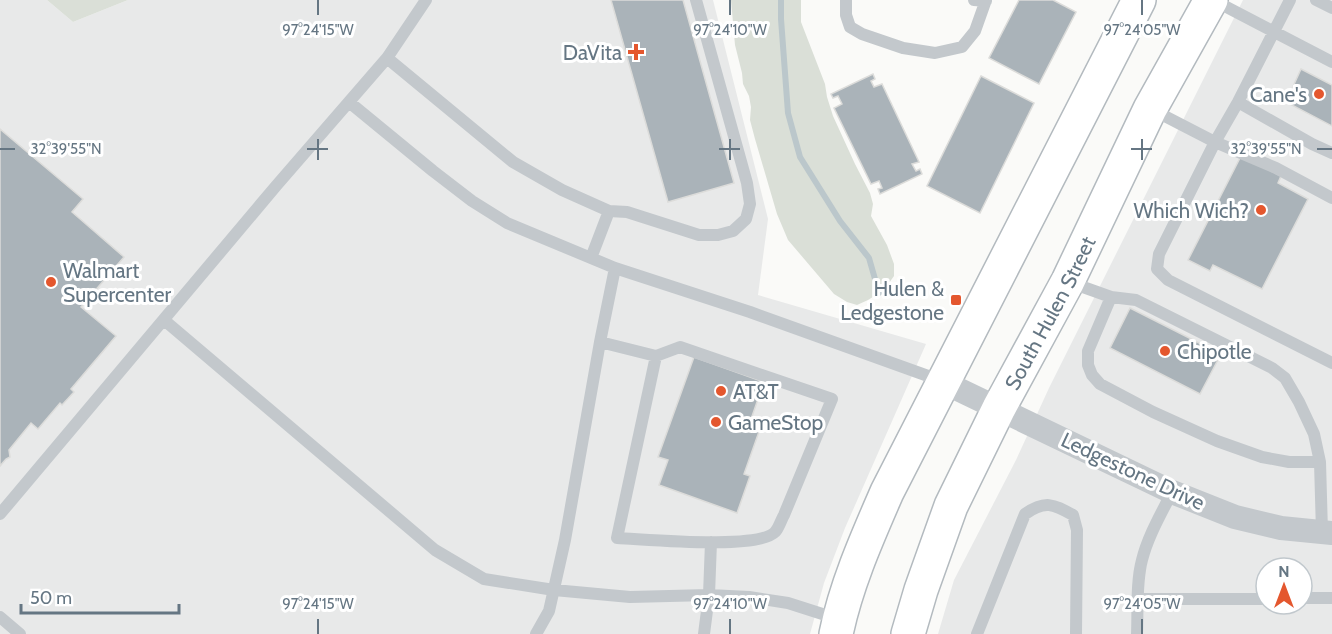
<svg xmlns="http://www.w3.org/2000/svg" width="1332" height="634" viewBox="0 0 1332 634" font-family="Cabin,sans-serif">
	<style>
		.built { fill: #e8e9e9; fill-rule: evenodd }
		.green { fill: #dadfd7 }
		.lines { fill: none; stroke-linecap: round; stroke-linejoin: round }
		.stream { stroke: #bbc7cb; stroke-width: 6 }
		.building { fill: #aab3b9; stroke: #dcdcda; stroke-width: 1.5 }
		.secondary-casing { stroke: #b3babf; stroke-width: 36 }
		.lane { stroke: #c3c8cc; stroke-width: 12 }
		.street { stroke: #c3c8cc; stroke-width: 24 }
		.secondary { stroke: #fff; stroke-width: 33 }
		.ticks { fill: none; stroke: #657683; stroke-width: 2 }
		.poi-dot { fill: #e4572e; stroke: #fff; stroke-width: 2 }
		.labels { text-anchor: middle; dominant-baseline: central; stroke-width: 6; stroke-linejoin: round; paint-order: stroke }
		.poi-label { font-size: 21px; fill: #657683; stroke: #fff; text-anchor: end }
		.street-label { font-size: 21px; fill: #657683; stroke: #fff }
		.ticks-label { font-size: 15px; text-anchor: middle; fill: #657683; stroke: #fff; stroke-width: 6; stroke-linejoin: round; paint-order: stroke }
	</style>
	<rect width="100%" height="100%" fill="#fafaf8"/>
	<path class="built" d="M 0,0 L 47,0 L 73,22 L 128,0 L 713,0 L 768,219 L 758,295 L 926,344 L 845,528 L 824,583 L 810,634 L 0,634 Z
		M 1243,0 L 1332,0 L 1332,634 L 938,634 L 954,580 L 1016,460 L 1049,388 ZM 1266,568 L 1302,568 L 1302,604 L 1266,604 Z"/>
	<path class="green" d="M 47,0 L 128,0 L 73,22 Z
		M 731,0 L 801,0 L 801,22 L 825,84 L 827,97 L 833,116 L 855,164 L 870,193 L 873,204 L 871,216 L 887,245 L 894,264 L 894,276 L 884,290 L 868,300 L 857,305 L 847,302 L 834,294 L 788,240 L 777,214 L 755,139 L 750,120 L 751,107 L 749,96 L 743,84 L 742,73 L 735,45 Z"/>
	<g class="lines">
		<path class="stream" d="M 781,0 L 781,19 L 788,113 L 800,157 L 840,221 L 869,258 L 879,293"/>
	</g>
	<path class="building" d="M 611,0 L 683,0 L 734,183 L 668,202 Z
		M 1019,0 L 1053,0 L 1076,12 L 1039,84 L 989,58 Z
		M 1301,69 L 1332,85 L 1332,126 L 1286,102 Z
		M 873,74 L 875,79 L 871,81 L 874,87 L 882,84 L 919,162 L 912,164 L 916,171 L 920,169 L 922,174 L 880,194 L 878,189 L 882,188 L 879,181 L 871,184 L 834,108 L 842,104 L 838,96 L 833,98 L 831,94 Z
		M 981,76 L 1034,103 L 980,213 L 927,186 Z
		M 0,129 L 83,199 L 72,212 L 124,257 L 81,307 L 116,336 L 71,389 L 74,392 L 62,405 L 60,403 L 38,429 L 31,423 L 9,450 L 10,457 L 6,459 L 0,466 Z
		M 1241,156 L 1281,176 L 1278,183 L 1308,199 L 1262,289 L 1213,265 L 1210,271 L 1188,260 Z
		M 1130,308 L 1221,354 L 1200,394 L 1110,348 Z
		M 694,357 L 764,382 L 750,422 L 761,426 L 744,474 L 750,476 L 737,513 L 659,485 L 668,460 L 658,457 Z"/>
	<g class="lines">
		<g class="secondary-casing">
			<g id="secondary">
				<path d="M 836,634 C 846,585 867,538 887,492 L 1139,0"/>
				<path id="s1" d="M 908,634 L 921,590 L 951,506 L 999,408 L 1068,281 L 1150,109 L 1211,0"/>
			</g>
		</g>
		<path class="lane" d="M 426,0 L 387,58 L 513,162 L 562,190 L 609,211 L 627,212 L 699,235 L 718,235 L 733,231 L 746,219 L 750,204 L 747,183 L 696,0
			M 846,0 L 846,15 L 850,27 L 862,34 L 903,48 L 935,53 L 962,47 L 975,31 L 986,0
			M 974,0 L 986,1
			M 1213,0 L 1332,62
			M 1290,0 L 1238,102 L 1215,142 L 1159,254 L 1157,269 L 1168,280 L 1332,363
			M 1316,0 L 1332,8
			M 349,102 L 433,171 L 472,201 L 507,223 L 615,268 L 750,312 L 942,381
			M 1238,102 L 1312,144 L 1332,153
			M 1151,109 L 1215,142 L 1276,168 L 1332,198
			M 591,258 L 609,211
			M 1069,282 L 1111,297 L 1136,300 L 1272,368 L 1285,378 L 1299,402 L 1314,434 L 1320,462 L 1289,462 L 1262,457 L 1217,441 L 1153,412 L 1100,384 L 1092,375 L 1088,365 L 1088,351 L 1111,297
			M 164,320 L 435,550 L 484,579 L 554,590 L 630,597 L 709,595 L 749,597 L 788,603 L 838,619
			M 600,342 L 656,356 L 680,347 L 832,399 L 784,515 C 781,520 779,528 775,532 C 758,550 645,539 617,538 L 656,356
			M 1320,462 L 1322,532
			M 0,514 L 276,186 L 387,58
			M 1302,598 L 1332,598
			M 1138,599 L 1266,599
			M 0,617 L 20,634
			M 536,634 L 549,611 L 565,540 L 600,342 L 615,268
			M 704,634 L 709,595 L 711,542
			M 977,634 L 1025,514 C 1045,500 1053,504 1073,515 L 1077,530 L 1076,634
			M 1137,634 C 1138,611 1136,582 1142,560 C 1148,536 1161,514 1172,492"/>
		<path class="street" d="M 943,382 L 1172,492 L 1235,517 L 1281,528 L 1332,533"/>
		<use href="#secondary" class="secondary"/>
	</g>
	<path class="ticks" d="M 318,0 L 318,15M 730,0 L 730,15M 1142,0 L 1142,15M 318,139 L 318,160M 730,139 L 730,160M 1142,139 L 1142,160M 0,149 L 15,149M 307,149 L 328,149M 719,149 L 740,149M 1131,149 L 1152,149M 1317,149 L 1332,149M 318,619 L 318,634M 730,619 L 730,634M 1142,619 L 1142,634"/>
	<g class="poi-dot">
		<path d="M633 43h6v6h6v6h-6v6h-6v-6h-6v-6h6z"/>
		<circle cx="1319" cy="94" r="6"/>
		<circle cx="1261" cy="210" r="6"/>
		<circle cx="51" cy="282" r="6"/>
		<rect x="950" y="294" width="12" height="12" rx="3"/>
		<circle cx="1165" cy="351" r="6"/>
		<circle cx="721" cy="391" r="6"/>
		<circle cx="716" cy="422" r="6"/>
	</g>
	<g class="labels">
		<g class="poi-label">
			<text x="622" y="52">DaVita</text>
			<text x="1307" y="94">Cane's</text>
			<text x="1249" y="210">Which Wich?</text>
			<text x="63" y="270" text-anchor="start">Walmart<tspan x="63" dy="24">Supercenter</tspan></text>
			<text x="944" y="288">Hulen &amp;<tspan x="944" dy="24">Ledgestone</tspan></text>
			<text x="1177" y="351" text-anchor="start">Chipotle</text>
			<text x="733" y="391" text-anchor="start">AT&amp;T</text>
			<text x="728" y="422" text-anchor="start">GameStop</text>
		</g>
		<g class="street-label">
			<text stroke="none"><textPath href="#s1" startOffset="352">South Hulen Street</textPath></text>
			<text transform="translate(1133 471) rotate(25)">Ledgestone Drive</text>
		</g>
	</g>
	<g class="ticks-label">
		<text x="318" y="35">97°24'15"W</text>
		<text x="730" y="35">97°24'10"W</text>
		<text x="1142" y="35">97°24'05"W</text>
		<text x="66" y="154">32°39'55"N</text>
		<text x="1266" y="154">32°39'55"N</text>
		<text x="318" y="609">97°24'15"W</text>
		<text x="730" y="609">97°24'10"W</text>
		<text x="1142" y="609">97°24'05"W</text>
	</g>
	<g transform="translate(1284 586)"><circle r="28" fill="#ffffff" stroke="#c1c8cd" stroke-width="1.5"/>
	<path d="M0-4.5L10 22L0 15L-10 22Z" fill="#e4572e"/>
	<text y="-9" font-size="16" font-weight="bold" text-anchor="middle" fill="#657683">N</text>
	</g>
	<path d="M21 604v9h158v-9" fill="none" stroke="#657683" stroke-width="3"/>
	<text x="30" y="604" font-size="18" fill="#657683" stroke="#ffffff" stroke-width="4.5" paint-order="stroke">50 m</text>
</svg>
